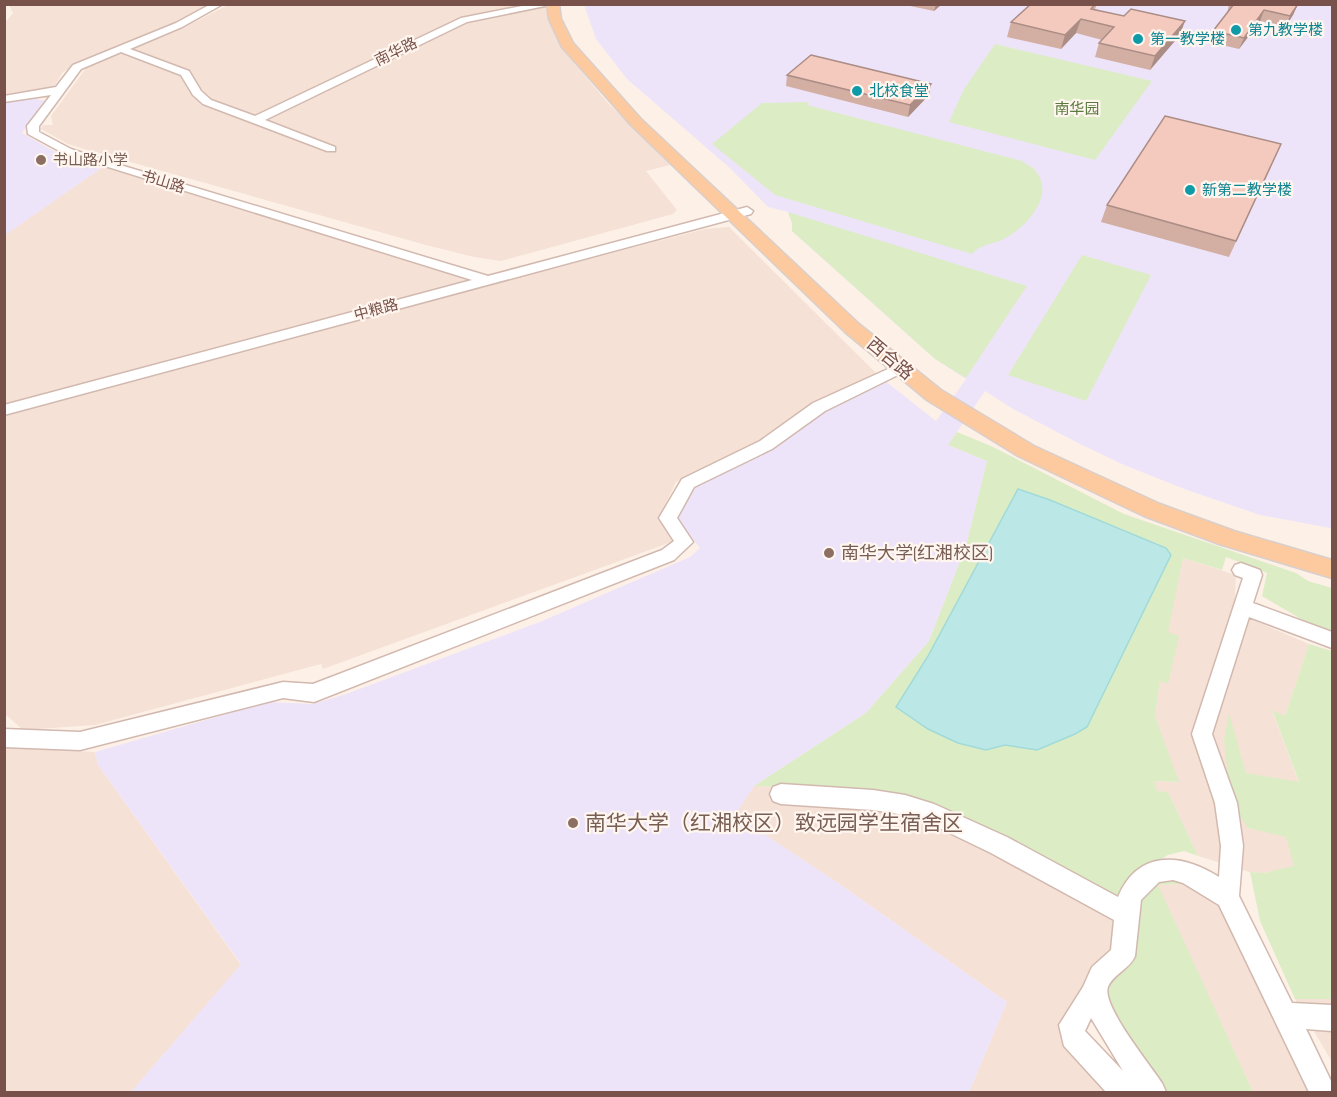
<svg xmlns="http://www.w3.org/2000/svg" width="1337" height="1097" viewBox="0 0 1337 1097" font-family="'Sofia Sans Condensed','Noto Sans SC',sans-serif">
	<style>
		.residential { fill: #f5e1d5 }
		.education { fill: #eee4fa }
		.green { fill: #dcecc5 }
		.water { fill: #bbe8e6; stroke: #a0dad9; stroke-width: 1.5 }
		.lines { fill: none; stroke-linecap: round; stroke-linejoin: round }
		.minor-casing { stroke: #d2b9af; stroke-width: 3 }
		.major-casing { stroke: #d9cfcc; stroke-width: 3 }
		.minor { fill: #fff; fill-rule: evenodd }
		.major { fill: #fdc99e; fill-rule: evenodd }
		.wall { fill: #d2aea3 }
		.shaded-wall { fill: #ab8d85 }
		.building { fill: #f4cabe; stroke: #ab8d85; stroke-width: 1.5 }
		.culture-dot { fill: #0f9aa8; stroke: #fff6ef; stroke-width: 2 }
		.education-dot { fill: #8d6e63; stroke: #fff6ef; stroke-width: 2 }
		.labels { text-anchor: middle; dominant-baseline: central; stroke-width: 4.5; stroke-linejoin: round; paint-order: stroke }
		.far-culture-label { font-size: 15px; fill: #0d838f; stroke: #fff6ef; text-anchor: start }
		.far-street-label { font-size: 15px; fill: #78524a; stroke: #fff6ef }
		.far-park-label { font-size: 15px; fill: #5a793f; stroke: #fff6ef }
		.far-education-label { font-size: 15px; fill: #785e54; stroke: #fff6ef; text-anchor: start }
		.street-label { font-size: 18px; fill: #78524a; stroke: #fff6ef }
		.education-label { font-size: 18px; fill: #785e54; stroke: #fff6ef; text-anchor: start }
		.near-education-label { font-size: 21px; fill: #785e54; stroke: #fff6ef; text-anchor: start }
	</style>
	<rect width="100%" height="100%" fill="#fdf1e7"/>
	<path class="residential" d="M 9,5 L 211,5 L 169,26 L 80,62 L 63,72 L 54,87 L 5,97 L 4,24 L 13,13 Z
		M 228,5 L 546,5 L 552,27 L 575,64 L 606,101 L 670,165 L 646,171 L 677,210 L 673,214 L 501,261 L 474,257 L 426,245 L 84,149 L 68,144 L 41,129 L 43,125 L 53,125 L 51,116 L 86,68 L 100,61 L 177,31 Z
		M 103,167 L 493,284 L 705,229 L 729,227 L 876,373 L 764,440 L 676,482 L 659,517 L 673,540 L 666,544 L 323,669 L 321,664 L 95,725 L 23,730 L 4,713 L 4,235 Z
		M 1183,558 L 1236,575 L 1234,612 L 1309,644 L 1285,716 L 1272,711 L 1299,783 L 1246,773 L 1229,715 L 1224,739 L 1248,828 L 1286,836 L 1295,867 L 1264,873 L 1250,872 L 1198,856 L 1168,792 L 1157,791 L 1153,781 L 1178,782 L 1155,716 L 1160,680 L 1168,684 L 1178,636 L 1167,632 Z
		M 4,747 L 95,752 L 98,765 L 241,965 L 131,1092 L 5,1092 Z
		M 754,786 L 873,791 L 1102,895 L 1114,926 L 1120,950 L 1095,971 L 1060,1021 L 1067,1045 L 1109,1092 L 969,1092 L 1007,1002 L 838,883 L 734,815 Z
		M 1181,884 L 1205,888 L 1220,901 L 1310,1092 L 1253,1092 L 1157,885 Z
		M 1295,999 L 1332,999 L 1332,1062 Z"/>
	<path class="education" d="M 584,5 L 1332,5 L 1332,530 L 1330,528 L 1260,515 L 1187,490 L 1124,465 L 1078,443 L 1013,409 L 985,391 L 948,445 L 987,461 L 966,546 L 929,641 L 866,713 L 754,786 L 735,815 L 838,883 L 1007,1002 L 969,1092 L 131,1092 L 241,964 L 98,765 L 95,752 L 268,702 L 313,704 L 346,694 L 542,621 L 690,557 L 700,548 L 675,516 L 692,488 L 769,448 L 803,427 L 823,408 L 884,380 L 936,421 L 966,379 L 935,359 L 792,231 L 792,223 L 788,212 L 768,207 L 731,169 L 627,79 L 596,39 Z
		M 25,97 L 47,101 L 22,133 L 54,151 L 100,169 L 5,235 L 5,101 Z"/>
	<path class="green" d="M 995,44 L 1152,81 L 1095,160 L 949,122 L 964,89 Z
		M 809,102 L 807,105 L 1022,161 C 1024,163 1029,165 1033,168 C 1059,194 1025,229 1002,240 C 992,244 979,245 972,254 L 775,195 L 712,144 L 762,103 Z
		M 788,212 L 1027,286 L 966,378 L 935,359 L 792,231 L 792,223 Z
		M 1082,255 L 1151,275 L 1086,401 L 1008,375 Z
		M 957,432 L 991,446 L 1124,514 L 1296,573 L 1308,581 L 1332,588 L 1332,633 L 1301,619 L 1262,596 L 1267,573 L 1226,557 L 1222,570 L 1183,558 L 1168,632 L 1179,636 L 1168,684 L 1160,681 L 1155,716 L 1179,782 L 1154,781 L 1157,791 L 1168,792 L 1198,856 L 1184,851 L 1168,855 L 1130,878 L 1124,894 L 1110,897 L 999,838 L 816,788 L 754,786 L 866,713 L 929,641 L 966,546 L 987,461 L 948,445 Z
		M 1309,644 L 1332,651 L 1332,999 L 1295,999 L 1260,921 L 1250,872 L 1264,873 L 1294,866 L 1286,837 L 1248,828 L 1231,803 L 1224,739 L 1229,713 L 1246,773 L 1299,782 L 1272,710 L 1285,716 Z
		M 1171,873 L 1205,888 L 1181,884 L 1158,885 L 1253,1092 L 1163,1092 L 1107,1010 L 1106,978 L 1142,891 Z"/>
	<path class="water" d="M 1018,489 L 1050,500 L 1166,548 L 1171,555 L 1087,727 L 1075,734 L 1037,750 L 1005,745 L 986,750 L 958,743 L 928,729 L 896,707 L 928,656 Z"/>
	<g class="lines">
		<g class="minor-casing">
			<path id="minor" d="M 211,4 L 223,4 L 182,27 L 130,49 L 189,71 L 201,91 L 211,100 L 255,116 L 461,18 L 532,4 L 550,5 L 467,22 L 265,120 L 335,147 L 335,151 L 327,151 L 203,104 L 193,95 L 181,75 L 121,52 L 81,69 L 39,126 L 39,132 L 71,149 L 117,164 L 488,276 L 747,207 L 753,211 L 751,214 L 4,415 L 4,405 L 472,280 L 63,153 L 28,134 L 27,126 L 51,95 L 4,102 L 4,96 L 56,87 L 73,65 L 176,23 Z
				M 899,364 L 907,369 L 904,372 L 825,411 L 772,449 L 694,487 L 677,518 L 693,542 L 674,560 L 314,702 L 283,698 L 80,750 L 4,747 L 4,729 L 80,732 L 283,682 L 313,684 L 662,550 L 674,541 L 659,518 L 682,479 L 760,441 L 813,403 Z
				M 1241,563 L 1260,570 L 1262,575 L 1253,603 L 1332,632 L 1332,648 L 1249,617 L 1212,734 L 1237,803 L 1243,846 L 1239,896 L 1292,1003 L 1332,1005 L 1332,1031 L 1306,1029 L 1332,1083 L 1332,1092 L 1309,1092 L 1219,905 L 1183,883 L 1173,880 L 1159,882 L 1141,900 L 1135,956 C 1130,969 1113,974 1108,987 C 1101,1005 1151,1066 1162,1083 L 1166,1092 L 1106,1092 L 1064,1046 L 1059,1025 L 1083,987 L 1092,967 L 1111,950 L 1114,920 L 991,853 L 929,823 L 905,815 L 873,810 L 781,804 L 773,801 L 770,794 L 773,787 L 781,784 L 873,790 L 905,795 L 934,804 L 1007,837 L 1118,897 C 1138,849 1182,853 1219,877 L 1221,846 L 1215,803 L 1192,734 L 1243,578 L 1235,575 L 1232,570 L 1235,565 ZM 1091,1018 L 1123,1071 L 1085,1031 Z"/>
		</g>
		<g class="major-casing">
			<path id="major" d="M 547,4 L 559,4 L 561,19 L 573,43 L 641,119 L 859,324 L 941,390 L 1034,446 L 1160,504 L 1234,531 L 1332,560 L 1332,578 L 1219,544 L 1144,516 L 1018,456 L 927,400 L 845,332 L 631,125 L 562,47 L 549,19 Z"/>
		</g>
		<use href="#minor" class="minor"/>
		<use href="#major" class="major"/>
	</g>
	<path class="wall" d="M 910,4 L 942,4 L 934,11 L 910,6 Z
		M 1097,4 L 1095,9 L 1180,35 L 1150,70 L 1095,57 L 1099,43 L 1102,40 L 1076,33 L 1061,49 L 1007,37 L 1011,22 Z
		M 1229,4 L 1298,4 L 1293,15 L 1286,26 L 1260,21 L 1239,49 L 1209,42 L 1213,31 L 1227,14 Z
		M 787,75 L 929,95 L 908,117 L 786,86 Z
		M 1281,144 L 1229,257 L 1101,222 L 1107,205 Z"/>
	<path class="shaded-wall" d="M 936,4 L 942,4 L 934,11 Z
		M 1298,4 L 1293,15 L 1286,26 L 1290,16 Z
		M 1264,10 L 1260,21 L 1239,49 L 1244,38 Z
		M 1081,19 L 1076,33 L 1061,49 L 1065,35 Z
		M 1185,21 L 1180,35 L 1150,70 L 1155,56 Z
		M 931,84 L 929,95 L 908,117 L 910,105 Z"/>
	<path class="building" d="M 1031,4 L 1095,4 L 1091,9 L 1124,16 L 1131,9 L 1185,21 L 1155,56 L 1099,43 L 1114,27 L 1081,19 L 1065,35 L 1011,22 Z
		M 1234,4 L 1237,5 L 1298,4 L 1290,16 L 1264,10 L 1244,38 L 1213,31 Z
		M 811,55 L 931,84 L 910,105 L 787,75 Z
		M 1165,116 L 1281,144 L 1236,241 L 1107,205 Z"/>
	<g class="culture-dot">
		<circle cx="1236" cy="30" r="6"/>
		<circle cx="1138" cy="39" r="6"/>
		<circle cx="857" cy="91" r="6"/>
		<circle cx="1190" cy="190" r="6"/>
	</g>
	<g class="education-dot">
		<circle cx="41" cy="160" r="6"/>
		<circle cx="829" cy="553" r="6"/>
		<circle cx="573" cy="823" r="6"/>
	</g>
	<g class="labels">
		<g class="far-culture-label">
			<text x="1248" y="30">第九教学楼</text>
			<text x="1150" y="39">第一教学楼</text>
			<text x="869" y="91">北校食堂</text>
			<text x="1202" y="190">新第二教学楼</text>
		</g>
		<g class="far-street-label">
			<text transform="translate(396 52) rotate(-26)">南华路</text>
			<text transform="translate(163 182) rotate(17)">书山路</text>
			<text transform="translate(376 310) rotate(-15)">中粮路</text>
		</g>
		<g class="far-park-label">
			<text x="1077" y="109">南华园</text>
		</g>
		<g class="far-education-label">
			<text x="53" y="160">书山路小学</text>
		</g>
		<g class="street-label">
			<text transform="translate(890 359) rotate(40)">西合路</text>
		</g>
		<g class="education-label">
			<text x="841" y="553">南华大学(红湘校区)</text>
		</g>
		<g class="near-education-label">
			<text x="585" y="823">南华大学（红湘校区）致远园学生宿舍区</text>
		</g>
	</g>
	<rect width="1337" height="1097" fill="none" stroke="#78524a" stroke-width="12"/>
</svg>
